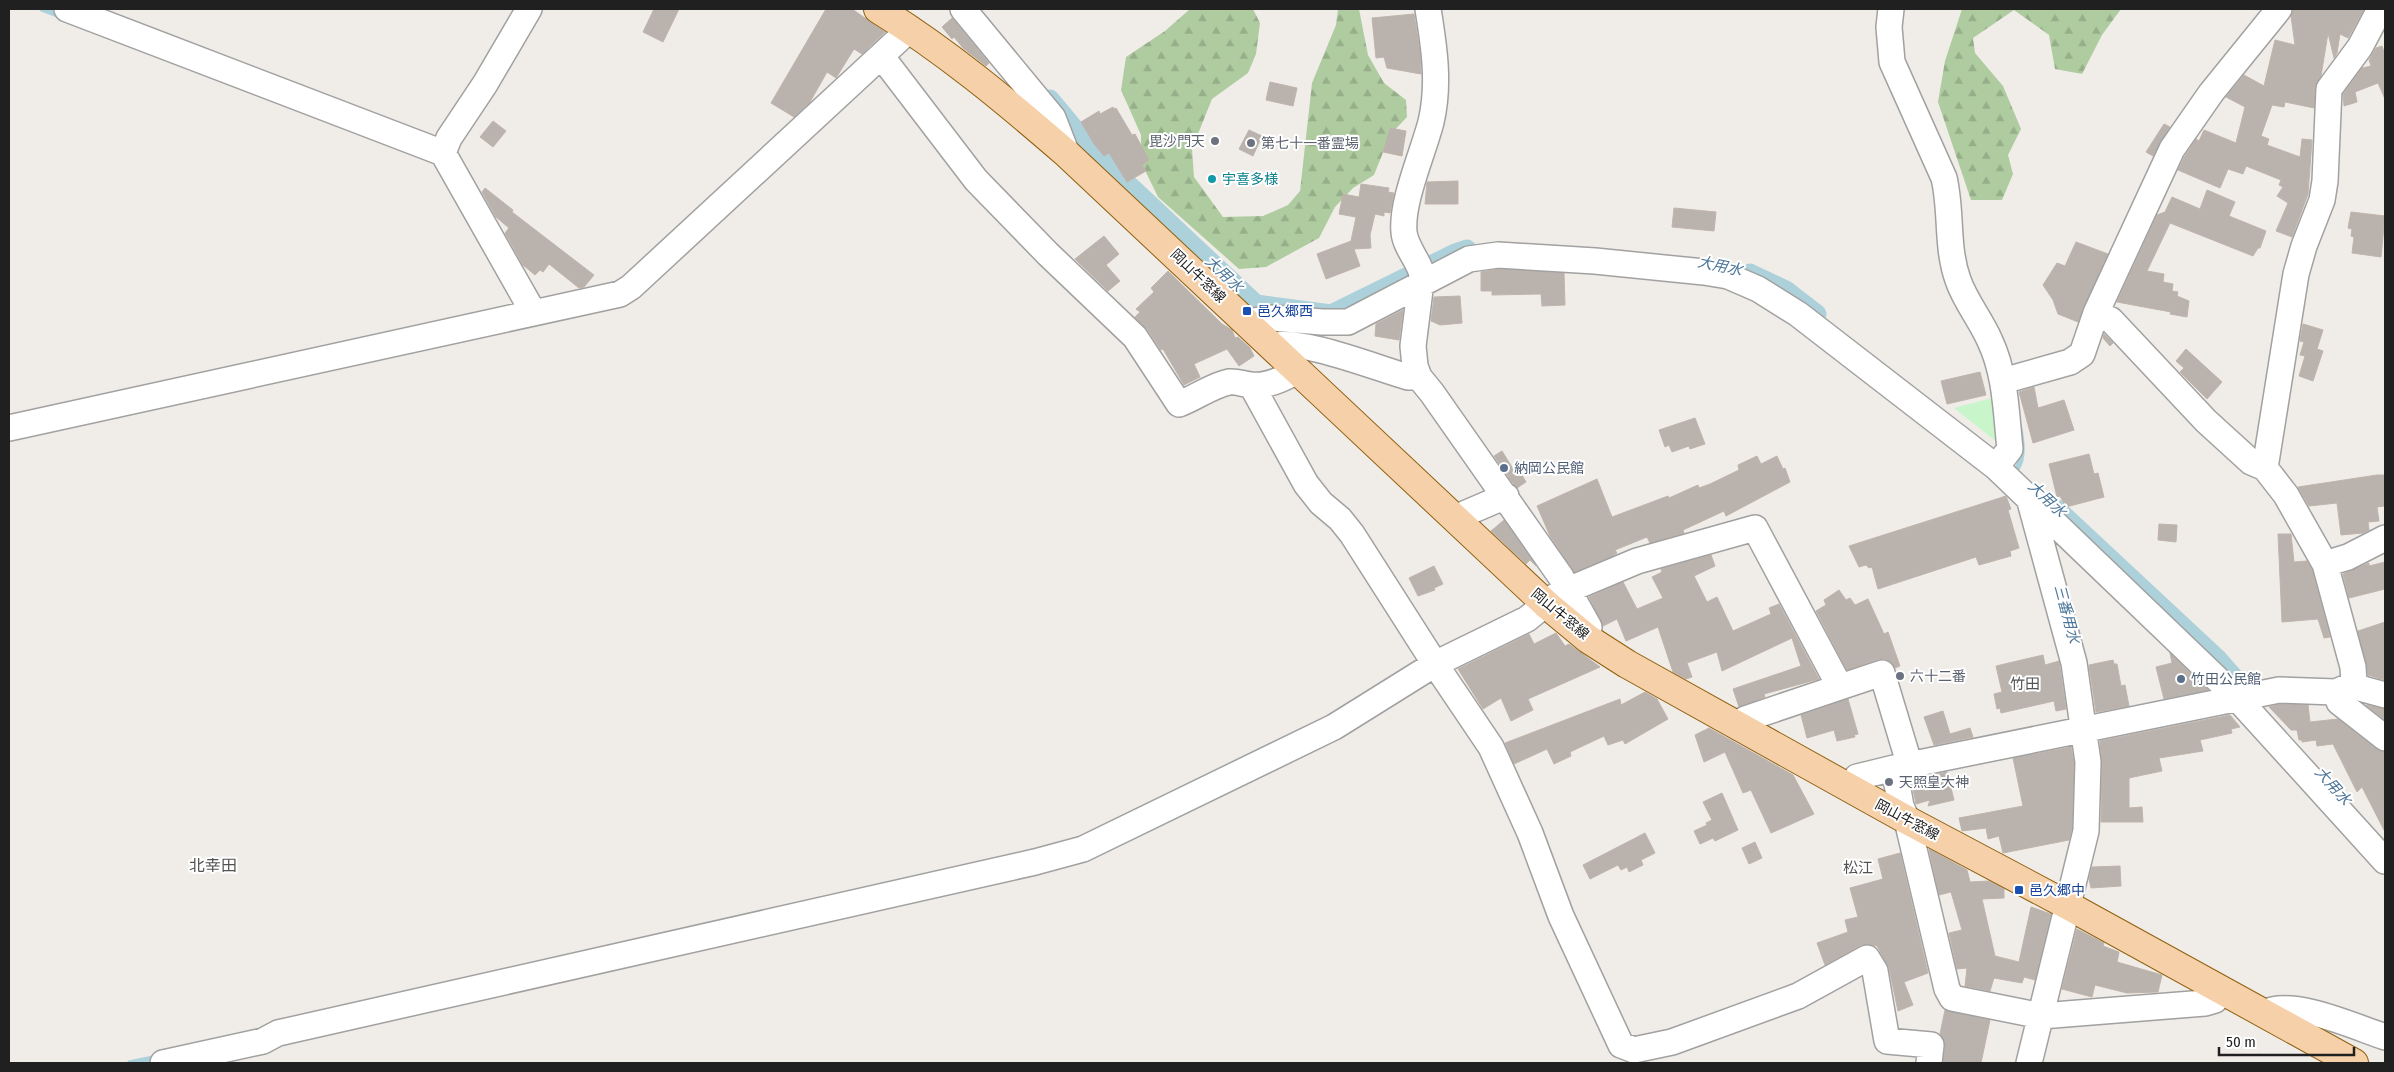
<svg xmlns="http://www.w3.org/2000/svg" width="2394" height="1072" viewBox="0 0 2394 1072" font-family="'Fira Sans Condensed','Noto Sans JP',sans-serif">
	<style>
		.forest { fill: url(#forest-firs) }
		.park { fill: #c9f5cb }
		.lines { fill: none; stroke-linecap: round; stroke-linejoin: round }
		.stream { stroke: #acd1da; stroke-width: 5.5 }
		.canal { stroke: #acd1da; stroke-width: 19 }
		.building { fill: #b9b2ad; stroke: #c1b4ab }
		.minor-casing { stroke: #a1a1a1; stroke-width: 28 }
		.major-casing { stroke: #905f0d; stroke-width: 30 }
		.minor { stroke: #fff; stroke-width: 25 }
		.major { stroke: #f5d0a8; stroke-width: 28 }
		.worship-dot { fill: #6b7280; stroke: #fff; stroke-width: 2 }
		.culture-dot { fill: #0f9aa8; stroke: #fff; stroke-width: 2 }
		.transit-dot { fill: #1a4fb4; stroke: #fff; stroke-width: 2 }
		.service-dot { fill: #5c6f8a; stroke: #fff; stroke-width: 2 }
		.labels { text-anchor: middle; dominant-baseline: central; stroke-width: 4; stroke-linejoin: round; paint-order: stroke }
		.worship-label { font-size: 14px; fill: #5b616d; stroke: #fff; text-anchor: start }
		.culture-label { font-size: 14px; fill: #0d838f; stroke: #fff; text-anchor: start }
		.street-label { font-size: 14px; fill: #202020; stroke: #fff }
		.transit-label { font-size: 14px; fill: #164399; stroke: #fff; text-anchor: start }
		.service-label { font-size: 14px; fill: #4e5e75; stroke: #fff; text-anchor: start }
		.water-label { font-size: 15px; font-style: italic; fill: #4d779a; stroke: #fff }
		.neighbourhood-label { font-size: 15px; fill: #535353; stroke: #fff }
		.quarter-label { font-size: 16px; fill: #535353; stroke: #fff }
	</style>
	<defs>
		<pattern id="forest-firs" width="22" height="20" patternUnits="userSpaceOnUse" patternTransform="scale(1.25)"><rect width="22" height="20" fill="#afcca0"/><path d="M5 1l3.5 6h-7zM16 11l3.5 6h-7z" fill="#96af8a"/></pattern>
	</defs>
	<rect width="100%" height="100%" fill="#f0ede8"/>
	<path class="forest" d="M 1190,9 L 1253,9 L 1260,23 L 1256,54 L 1248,73 L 1212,99 L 1192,149 L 1194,177 L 1223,217 L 1263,216 L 1288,205 L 1300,191 L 1312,83 L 1336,25 L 1338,9 L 1359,9 L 1368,55 L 1384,83 L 1406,100 L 1407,117 L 1390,135 L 1374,175 L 1353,188 L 1335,207 L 1319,238 L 1266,267 L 1239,269 L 1158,197 L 1141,162 L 1141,135 L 1121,90 L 1126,57 L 1165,31 Z
		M 1962,9 L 2121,9 L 2102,35 L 2082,74 L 2055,69 L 2049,35 L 2014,10 L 1973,38 L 1975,53 L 2003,86 L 2021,129 L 2008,155 L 2013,174 L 2002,200 L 1971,200 L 1938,102 L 1945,61 Z"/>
	<path class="park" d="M 1996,397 L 1998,443 L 1954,408 Z"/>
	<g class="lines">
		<path class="stream" d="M 42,9 L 63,17
			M 2016,470 C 2025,458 2022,440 2019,425
			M 130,1063 L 159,1057"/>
		<path class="canal" d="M 1050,99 L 1095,153 L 1256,304 L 1331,314 L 1455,253 L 1467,249
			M 1750,273 L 1786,290 L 1817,314
			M 2056,508 L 2218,659 L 2255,701"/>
	</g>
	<path class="building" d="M 654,9 L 679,9 L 663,42 L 643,32 Z
		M 826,9 L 852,9 L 885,32 L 862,54 L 854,49 L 836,78 L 827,72 L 810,102 L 794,117 L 771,103 Z
		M 2293,9 L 2364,9 L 2348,38 L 2340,34 L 2337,53 L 2334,58 L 2328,33 L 2321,76 L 2315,88 L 2314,108 L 2285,102 L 2284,107 L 2272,105 L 2261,136 L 2269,139 L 2267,145 L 2300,157 L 2302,139 L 2312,140 L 2308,194 L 2292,237 L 2276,231 L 2288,203 L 2277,196 L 2283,187 L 2279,185 L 2281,180 L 2246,166 L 2243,174 L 2228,169 L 2220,188 L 2178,170 L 2185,156 L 2196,139 L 2199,141 L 2204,130 L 2236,143 L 2245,107 L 2226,97 L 2244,75 L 2264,86 L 2275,40 L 2295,45 L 2291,16 Z
		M 1414,14 L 1420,52 L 1421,74 L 1387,68 L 1384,57 L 1376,58 L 1372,18 Z
		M 952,18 L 989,63 L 986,66 L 963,48 L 954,37 L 952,39 L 942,27 Z
		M 2382,46 L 2385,54 L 2385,99 L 2378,83 L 2355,92 L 2357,102 L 2344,106 L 2343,94 L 2362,68 L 2371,66 L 2369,60 L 2376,48 Z
		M 1270,82 L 1297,88 L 1293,106 L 1266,100 Z
		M 1113,107 L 1114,109 L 1116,108 L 1132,135 L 1135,134 L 1149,160 L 1142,165 L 1146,171 L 1127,182 L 1109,153 L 1104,156 L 1094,144 L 1081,122 L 1099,111 L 1100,114 Z
		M 493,121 L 506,131 L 493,147 L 480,137 Z
		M 2164,124 L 2170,127 L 2153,156 L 2146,152 Z
		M 1390,128 L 1406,131 L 1402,156 L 1383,152 Z
		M 1249,130 L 1262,136 L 1253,156 L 1239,149 Z
		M 1458,181 L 1458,204 L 1425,204 L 1427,182 Z
		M 1361,184 L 1389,188 L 1388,192 L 1394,193 L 1390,213 L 1384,212 L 1384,216 L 1375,214 L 1370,235 L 1371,248 L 1354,249 L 1360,266 L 1326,279 L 1317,254 L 1351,241 L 1356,217 L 1339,214 L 1343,194 L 1359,197 Z
		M 485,188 L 513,210 L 512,212 L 594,275 L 584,287 L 579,288 L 549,264 L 543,272 L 540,270 L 535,275 L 523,265 L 505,233 L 509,228 L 496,217 L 482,192 Z
		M 2207,190 L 2235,202 L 2229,216 L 2266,231 L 2260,248 L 2258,248 L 2253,256 L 2170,223 L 2147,271 L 2164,274 L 2163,282 L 2173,284 L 2172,291 L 2178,292 L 2177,296 L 2189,301 L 2187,317 L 2170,314 L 2171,312 L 2117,302 L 2157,215 L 2165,212 L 2172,197 L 2200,209 Z
		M 1674,208 L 1716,212 L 1714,231 L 1672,227 Z
		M 2351,212 L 2385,216 L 2381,257 L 2352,253 L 2354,237 L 2351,236 L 2352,229 L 2348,228 Z
		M 1104,236 L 1119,254 L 1106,265 L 1120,281 L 1108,291 L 1075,259 Z
		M 2076,242 L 2108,254 L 2078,322 L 2058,314 L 2053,300 L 2043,285 L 2057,263 L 2065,266 Z
		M 1499,269 L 1564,273 L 1565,305 L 1542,306 L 1541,294 L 1492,295 L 1492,291 L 1481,291 L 1481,272 Z
		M 1168,271 L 1222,324 L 1232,330 L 1235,338 L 1238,337 L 1250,348 L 1254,356 L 1239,366 L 1227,349 L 1194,364 L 1200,377 L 1184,385 L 1163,349 L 1161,350 L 1147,329 L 1135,317 L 1140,312 L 1136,309 L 1154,292 L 1151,288 Z
		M 1460,296 L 1462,323 L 1440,325 L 1431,321 L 1434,297 Z
		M 1403,310 L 1399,340 L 1375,336 L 1376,324 Z
		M 2303,324 L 2323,330 L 2317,349 L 2323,351 L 2313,381 L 2299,376 L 2305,356 L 2300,355 L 2304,342 L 2300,341 Z
		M 2104,334 L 2113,343 L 2110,346 L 2103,338 Z
		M 2186,349 L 2222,382 L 2207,399 L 2180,372 L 2184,368 L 2176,361 Z
		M 1980,372 L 1986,395 L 1947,404 L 1941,381 Z
		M 2034,387 L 2038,408 L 2064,400 L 2074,430 L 2033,443 L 2019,392 Z
		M 1695,418 L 1705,444 L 1690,449 L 1689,446 L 1672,452 L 1669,445 L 1665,447 L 1659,430 Z
		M 1502,451 L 1515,472 L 1508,476 L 1494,456 Z
		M 2089,454 L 2094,474 L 2098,473 L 2104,497 L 2066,507 L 2060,496 L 2057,497 L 2049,464 Z
		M 1757,456 L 1761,464 L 1777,456 L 1783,469 L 1785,468 L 1790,482 L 1726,516 L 1724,511 L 1683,530 L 1684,533 L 1650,543 L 1647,537 L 1615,550 L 1617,553 L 1611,557 L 1574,572 L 1550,536 L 1537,506 L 1597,479 L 1612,517 L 1668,496 L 1669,498 L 1698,485 L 1699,488 L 1710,484 L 1739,470 L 1738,465 Z
		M 1519,470 L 1526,482 L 1517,488 L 1508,477 Z
		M 2377,475 L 2385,475 L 2385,506 L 2377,507 L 2379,521 L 2368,522 L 2369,530 L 2363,533 L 2341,535 L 2337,503 L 2309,506 L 2298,487 Z
		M 2006,496 L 2011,509 L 2008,510 L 2019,548 L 2010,551 L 2011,556 L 1979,565 L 1976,557 L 1878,589 L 1872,567 L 1869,568 L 1866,565 L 1859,567 L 1849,546 Z
		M 1504,520 L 1536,566 L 1530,560 L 1526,564 L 1491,531 Z
		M 2159,524 L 2177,525 L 2176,542 L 2158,540 Z
		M 2278,534 L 2291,534 L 2294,562 L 2307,561 L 2312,570 L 2330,637 L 2324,638 L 2318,619 L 2282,622 Z
		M 1711,555 L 1715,566 L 1694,576 L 1707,602 L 1717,597 L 1733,631 L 1771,614 L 1769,608 L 1779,604 L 1819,679 L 1764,694 L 1765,697 L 1739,707 L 1733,689 L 1801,666 L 1792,638 L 1722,671 L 1717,652 L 1687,663 L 1692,677 L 1686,679 L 1673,672 L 1658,627 L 1626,641 L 1617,619 L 1603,626 L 1589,597 L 1623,582 L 1637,609 L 1663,598 L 1652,577 L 1662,572 L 1661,569 Z
		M 2385,562 L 2385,589 L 2349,598 L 2343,574 L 2369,563 L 2369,566 Z
		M 1434,566 L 1443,584 L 1434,588 L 1435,590 L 1418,596 L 1409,578 Z
		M 1839,590 L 1846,600 L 1850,598 L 1855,605 L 1868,599 L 1884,634 L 1888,632 L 1900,666 L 1895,668 L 1885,659 L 1878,659 L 1847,670 L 1816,611 L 1826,605 L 1824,600 Z
		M 2385,622 L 2385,680 L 2368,675 L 2358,631 Z
		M 1556,633 L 1565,646 L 1569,644 L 1600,667 L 1528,699 L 1533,710 L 1511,721 L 1501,698 L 1483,709 L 1458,669 L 1529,634 L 1534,644 Z
		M 2170,653 L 2208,690 L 2164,699 L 2156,667 L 2172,663 Z
		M 2043,655 L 2045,665 L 2059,661 L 2066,709 L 2056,711 L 2054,701 L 2001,713 L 2000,708 L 1997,709 L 1994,694 L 2002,692 L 1996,666 Z
		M 2113,660 L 2114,664 L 2117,664 L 2121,686 L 2125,685 L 2129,706 L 2096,712 L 2089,665 Z
		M 1645,692 L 1657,699 L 1668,719 L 1625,744 L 1623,740 L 1608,745 L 1604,736 L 1570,752 L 1571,756 L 1554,764 L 1547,749 L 1514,764 L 1505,743 L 1620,699 L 1621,705 Z
		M 1848,699 L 1858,734 L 1854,735 L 1855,737 L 1837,741 L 1834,730 L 1807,738 L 1801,715 Z
		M 2280,704 L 2308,705 L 2310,722 L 2338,719 L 2376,749 L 2385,752 L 2385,832 L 2362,787 L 2357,792 L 2333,744 L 2317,746 L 2316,740 L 2302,742 L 2302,740 L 2299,740 L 2297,730 L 2291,730 L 2269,707 Z
		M 2366,705 L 2385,709 L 2385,720 Z
		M 1943,711 L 1950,734 L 1970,728 L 1973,737 L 1934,745 L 1924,717 Z
		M 2230,715 L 2240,727 L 2231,729 L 2232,733 L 2200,740 L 2203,751 L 2159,758 L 2162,771 L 2129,778 L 2129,808 L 2142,807 L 2143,822 L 2101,822 L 2102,762 L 2100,741 Z
		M 1709,728 L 1793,775 L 1814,814 L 1771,833 L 1751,790 L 1743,793 L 1725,752 L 1704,762 L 1695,735 Z
		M 2071,747 L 2074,763 L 2072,829 L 2069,840 L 2003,853 L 1999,836 L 1988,839 L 1986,828 L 1962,831 L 1959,818 L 2023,806 L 2013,758 Z
		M 1947,772 L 1954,800 L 1928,806 L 1930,800 L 1916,804 L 1912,784 L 1914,783 L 1913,780 Z
		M 1722,793 L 1738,830 L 1715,841 L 1713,838 L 1700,844 L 1694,831 L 1707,825 L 1706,823 L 1712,820 L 1703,802 Z
		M 1645,833 L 1655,853 L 1641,860 L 1643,865 L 1629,872 L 1627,867 L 1621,870 L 1618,865 L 1590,879 L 1583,865 Z
		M 1755,842 L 1762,858 L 1749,864 L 1742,848 Z
		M 1929,849 L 1967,870 L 1970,882 L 1989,881 L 2004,889 L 2004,898 L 1982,899 L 1995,956 L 2019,962 L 2031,907 L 2051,914 L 2035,980 L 2024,977 L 2022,983 L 1994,978 L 1990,991 L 1965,986 L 1967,968 L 1957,969 L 1949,933 L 1962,930 L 1951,892 L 1939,895 Z
		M 1900,853 L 1928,973 L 1904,982 L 1913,1005 L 1898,1011 L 1889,968 L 1877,946 L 1868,944 L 1861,945 L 1825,965 L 1817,943 L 1848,932 L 1845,920 L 1858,917 L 1850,888 L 1883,879 L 1878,859 Z
		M 2120,866 L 2121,886 L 2091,888 L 2089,879 L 2092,867 Z
		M 2077,929 L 2104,943 L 2103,946 L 2119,952 L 2117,962 L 2162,975 L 2158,992 L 2127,993 L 2095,985 L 2092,997 L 2062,989 Z
		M 1945,1010 L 1990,1020 L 1981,1063 L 1943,1063 L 1945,1046 L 1940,1034 Z"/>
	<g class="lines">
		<g class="minor-casing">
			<path id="minor" d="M 67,9 L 443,153 L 533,312
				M 963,9 L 1053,118 L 1067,154
				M 1428,9 C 1434,46 1440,84 1431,122 C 1423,153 1401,202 1404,232 C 1405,246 1418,260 1422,274 L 1413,346 L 1415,366 L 1419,377 L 1432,393 L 1561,577 L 1589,627 L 1588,639
				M 1891,9 L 1889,27 L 1892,62 L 1944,178 C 1952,211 1946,247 1958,280 C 1965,301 1981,320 1990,341 C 2006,375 2006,413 2010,449 L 1996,467
				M 882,57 L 976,180 L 1048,254 L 1135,337 L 1179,404 C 1195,398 1213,385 1229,382 C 1238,381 1244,385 1252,385 C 1266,387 1285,378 1297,371
				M 443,153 L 449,138 L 485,84 L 529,9
				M 2096,313 L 2111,320 L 2206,421 L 2251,462 L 2265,468
				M 1246,322 L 1272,318 L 1322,322 L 1348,322 L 1469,259 L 1498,255 L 1595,261 L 1704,272 L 1728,276 L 1758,289 L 1798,314 L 1996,467 L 2237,698 L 2385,861
				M 1271,346 C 1300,337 1376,368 1408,377 L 1419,377
				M 2003,381 L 2070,362 L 2082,354 L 2096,313 L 2172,149 L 2211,93 L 2279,9
				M 1252,386 L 1306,484 L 1321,503 L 1340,519 L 1352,534 L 1435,664 L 1491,747 L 1530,833 L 1561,916 L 1621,1045 L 1634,1050 L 1672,1042 L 1798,996 L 1867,958 L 1875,971 L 1887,1041 L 1931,1045 L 1929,1063
				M 9,428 L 620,294 L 631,287 L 910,29
				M 1458,521 L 1464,514 L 1506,496
				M 2325,564 L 2348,557 L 2385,538
				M 2354,684 L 2363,689 L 2385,695
				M 2336,692 L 2339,702 L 2385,738
				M 1740,728 L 1745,719 L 1840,687
				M 1894,768 L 1901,806 L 1907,820 L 1947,989 L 1952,998 L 2041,1016 L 2205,1003 L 2215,1000 L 2224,991
				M 1850,789 L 1857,777 L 1894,768 L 2279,690 L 2336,692 L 2354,684 L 2353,667 L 2325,564 L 2286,495 L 2265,468 L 2296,274 L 2304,246 L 2322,200 L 2325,181 L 2329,89 L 2360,47 L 2380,9
				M 2264,1013 C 2292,998 2355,1027 2385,1037
				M 163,1063 L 263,1041 L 278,1033 L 1035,862 L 1083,849 L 1334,727 L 1435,664 L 1527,619 L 1554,597 L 1568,590 L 1637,561 L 1755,528 L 1840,687 L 1882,673 L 1910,766
				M 2029,1063 L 2086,831 L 2088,762 L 2074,663 L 2029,498"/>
		</g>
		<g class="major-casing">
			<path id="major" d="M 878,9 C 946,51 1007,102 1067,154 L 1547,605 L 1588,639 L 1627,664 L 1907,820 L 2069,906 L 2354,1063"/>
		</g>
		<use href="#minor" class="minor"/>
		<use href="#major" class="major"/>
	</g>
	<g class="worship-dot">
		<circle cx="1215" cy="141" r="5"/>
		<circle cx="1251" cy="143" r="5"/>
		<circle cx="1900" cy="676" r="5"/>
		<circle cx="1889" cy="782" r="5"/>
	</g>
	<circle class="culture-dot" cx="1212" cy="179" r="5"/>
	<g class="transit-dot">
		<rect x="1242" y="306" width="10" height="10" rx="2.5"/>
		<rect x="2014" y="885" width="10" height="10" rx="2.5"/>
	</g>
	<g class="service-dot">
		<circle cx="1504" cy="468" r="5"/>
		<circle cx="2181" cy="679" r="5"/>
	</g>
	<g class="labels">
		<g class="worship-label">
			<text x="1205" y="141" text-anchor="end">毘沙門天</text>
			<text x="1261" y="143">第七十一番霊場</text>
			<text x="1910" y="676">六十二番</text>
			<text x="1899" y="782">天照皇大神</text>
		</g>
		<g class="culture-label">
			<text x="1222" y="179">宇喜多様</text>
		</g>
		<g class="street-label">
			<text transform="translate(1198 276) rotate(44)">岡山牛窓線</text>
			<text transform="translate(1560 614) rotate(40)">岡山牛窓線</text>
			<text transform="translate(1907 820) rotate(28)">岡山牛窓線</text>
		</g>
		<g class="transit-label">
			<text x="1257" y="311">邑久郷西</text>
			<text x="2029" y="890">邑久郷中</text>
		</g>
		<g class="service-label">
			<text x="1514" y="468">納岡公民館</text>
			<text x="2191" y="679">竹田公民館</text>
		</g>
		<g class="water-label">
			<text transform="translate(1720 266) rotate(12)">大用水</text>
			<text transform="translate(1224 274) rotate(43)">大用水</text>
			<text transform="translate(2047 499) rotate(43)">大用水</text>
			<text transform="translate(2067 614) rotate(75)">三番用水</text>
			<text transform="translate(2333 786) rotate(48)">大用水</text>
		</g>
		<g class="neighbourhood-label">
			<text x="2025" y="684">竹田</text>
			<text x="1858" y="868">松江</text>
		</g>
		<g class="quarter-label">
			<text x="213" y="865">北幸田</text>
		</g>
	</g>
	<rect width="2394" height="1072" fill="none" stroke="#202020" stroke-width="20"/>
	<path d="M2219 1047v8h135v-8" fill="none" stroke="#202020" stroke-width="2.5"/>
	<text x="2226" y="1047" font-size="15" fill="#202020" stroke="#ffffff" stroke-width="4" paint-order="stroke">50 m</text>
</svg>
